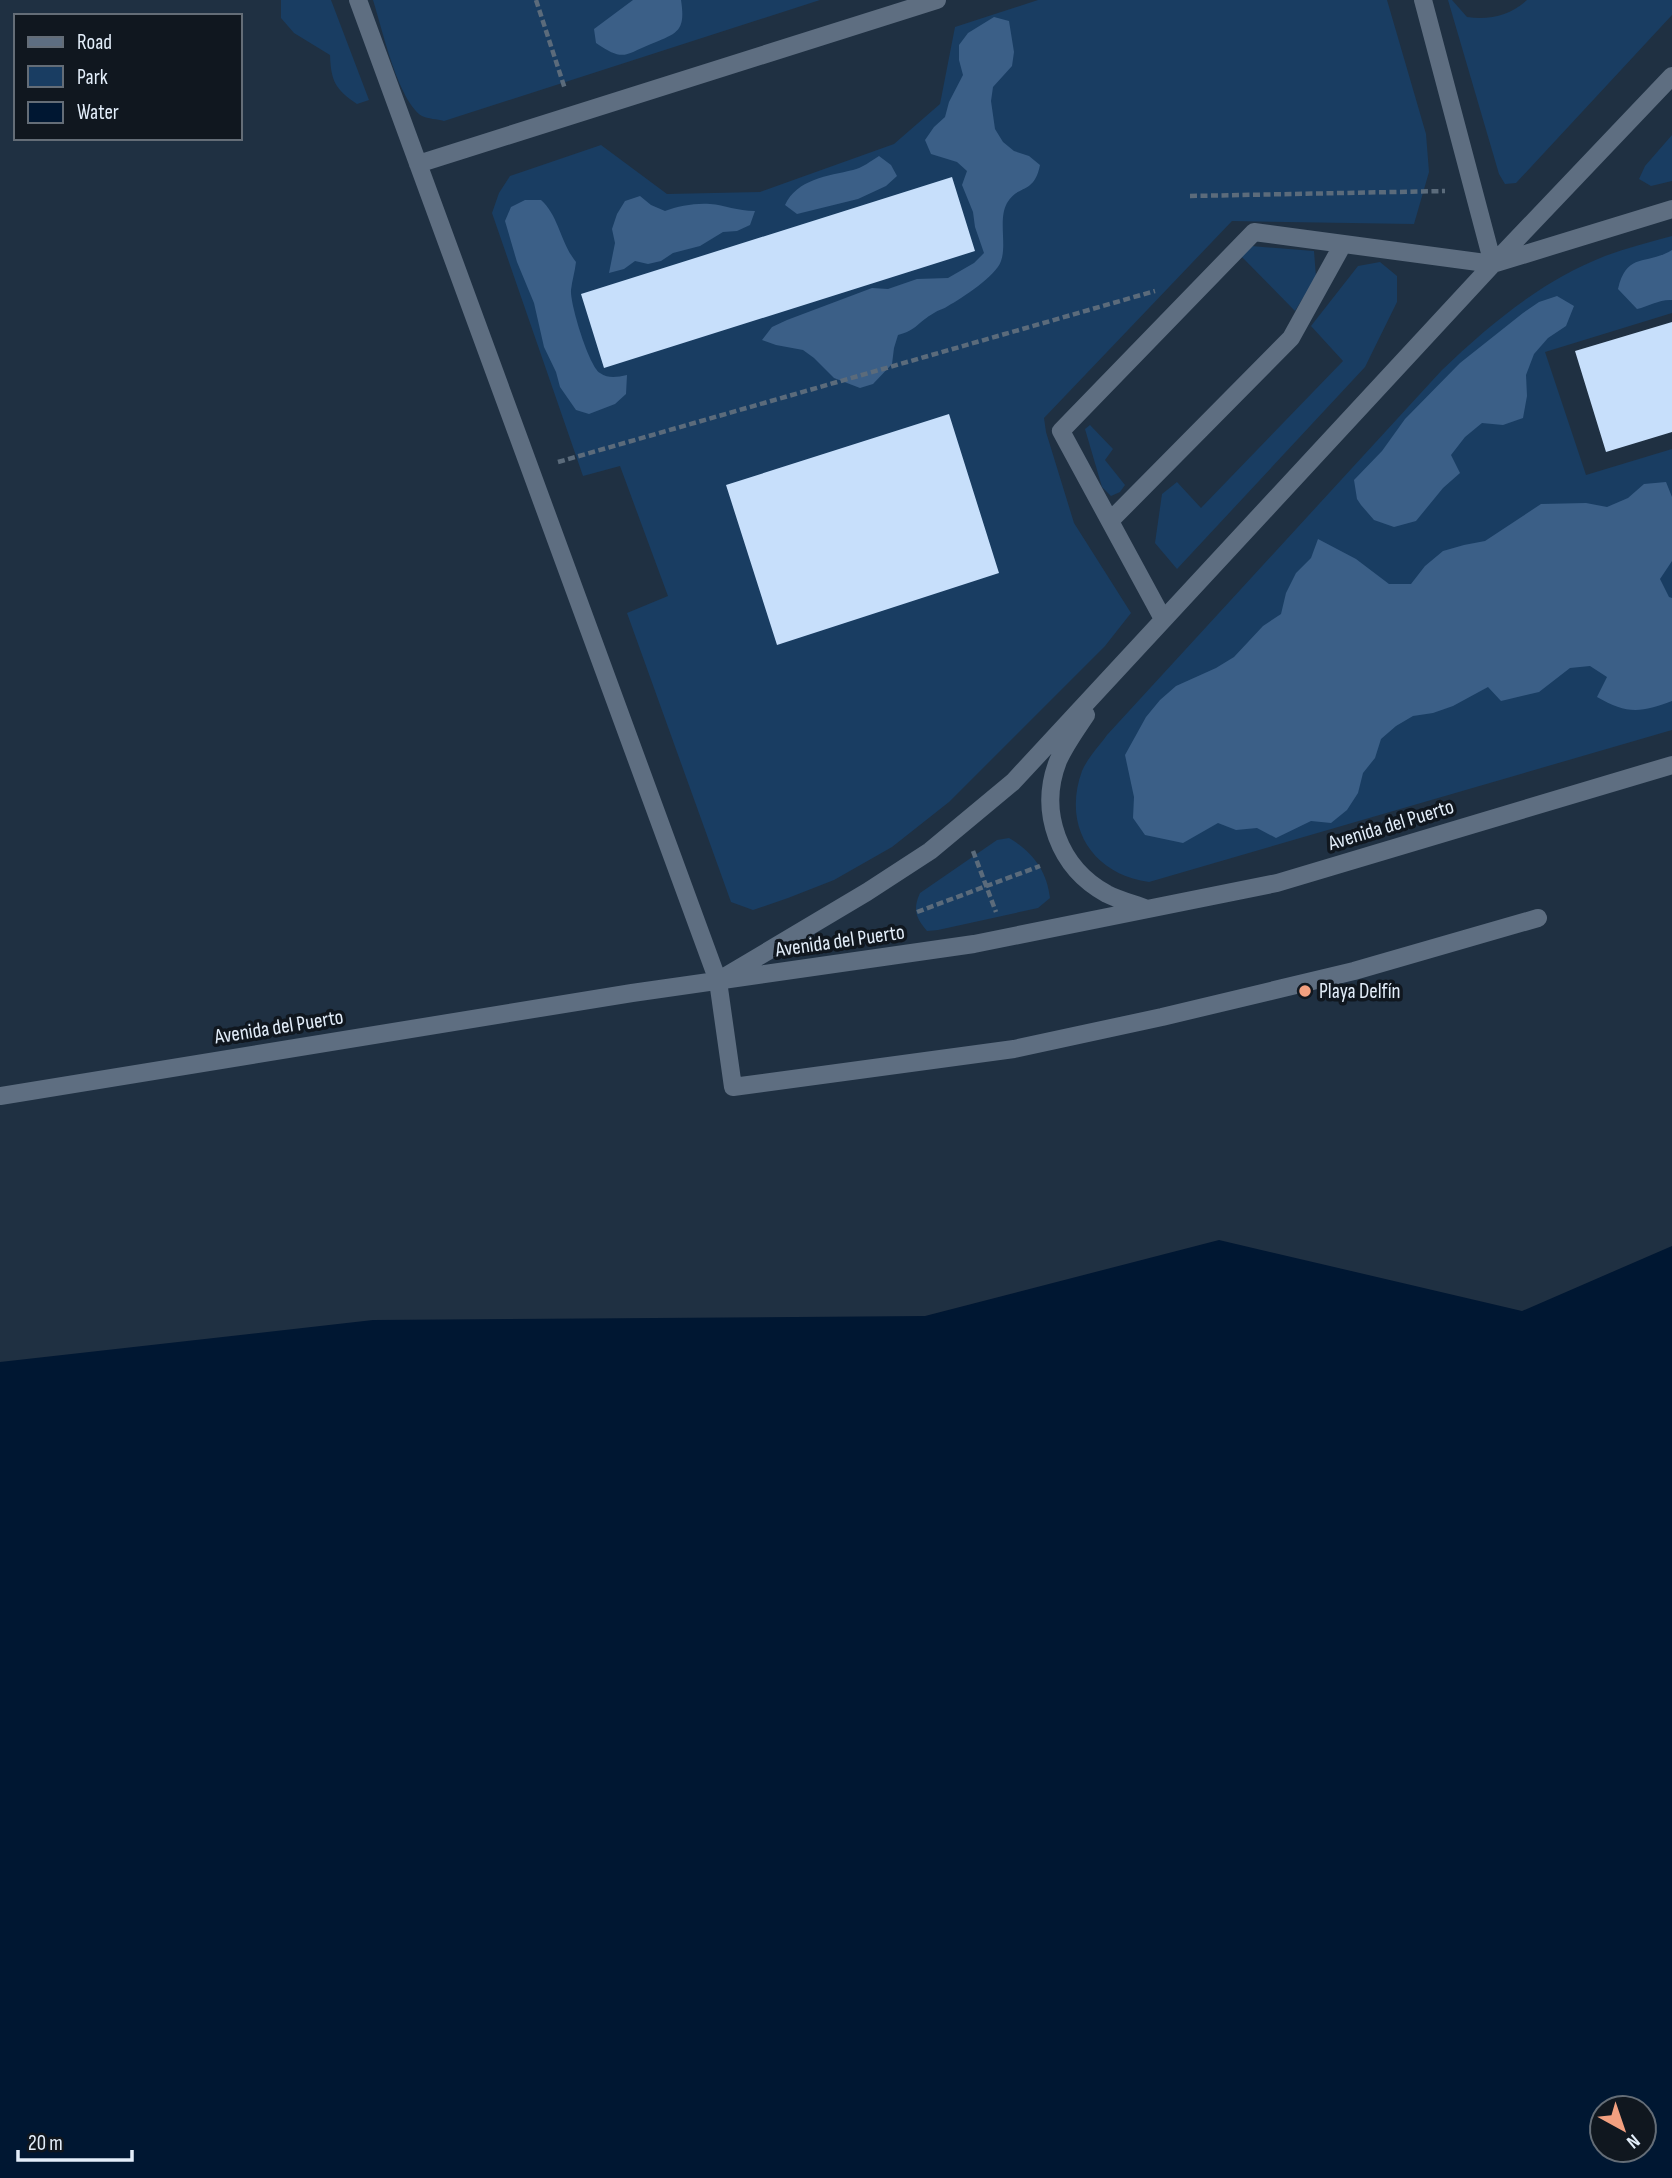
<svg xmlns="http://www.w3.org/2000/svg" width="1672" height="2178" viewBox="0 0 1672 2178" font-family="'Sofia Sans Condensed',sans-serif">
	<style>
		.green { fill: #193d62 }
		.forest { fill: #3b5f87 }
		.water { fill: #001732; fill-rule: evenodd }
		.building { fill: #c7dffb }
		.lines { fill: none; stroke-linecap: round; stroke-linejoin: round }
		.path { stroke: #5b6b7b; stroke-width: 4.5; stroke-dasharray: 7 3.5; stroke-linecap: butt }
		.minor { stroke: #5e6e81; stroke-width: 18 }
		.poi-dot { fill: #f2a080; stroke: #10171f; stroke-width: 2.5 }
		.labels { text-anchor: middle; dominant-baseline: central; stroke-width: 7; stroke-linejoin: round; paint-order: stroke }
		.street-label { font-size: 21px; fill: #e3eefa; stroke: #10171f }
		.poi-label { font-size: 21px; fill: #e3eefa; stroke: #10171f; text-anchor: start }
	</style>
	<rect width="100%" height="100%" fill="#1f3042"/>
	<path class="green" d="M 281,0 L 331,0 L 369,100 L 357,104 C 335,89 331,81 330,55 L 294,33 L 281,18 Z
		M 373,0 L 820,0 L 444,121 C 437,119 428,119 422,116 C 398,101 382,28 373,0 Z
		M 1038,0 L 1387,0 L 1426,134 L 1429,172 L 1414,224 L 1232,221 L 1044,418 L 1046,432 L 1074,523 L 1131,613 L 1105,646 L 949,802 L 892,847 L 834,880 L 788,898 L 753,910 L 731,902 L 627,613 L 668,596 L 620,466 L 583,476 L 492,213 L 499,193 L 510,176 L 601,145 L 667,194 L 760,192 L 894,144 L 940,104 L 955,27 Z
		M 1448,0 L 1452,0 L 1467,17 C 1490,20 1509,16 1527,0 L 1672,0 L 1672,15 L 1516,183 L 1505,184 L 1499,174 Z
		M 1672,135 L 1672,181 L 1651,186 L 1639,179 L 1645,166 Z
		M 1672,236 L 1672,313 L 1545,352 L 1586,475 L 1672,449 L 1672,730 L 1149,882 C 1092,874 1062,826 1082,771 C 1087,759 1099,746 1107,735 L 1442,370 C 1490,324 1543,280 1605,256 C 1627,248 1650,242 1672,236 Z
		M 1251,246 L 1314,251 L 1316,277 L 1295,311 L 1241,256 Z
		M 1380,262 L 1397,276 L 1397,302 L 1365,367 L 1177,569 L 1155,543 L 1162,494 L 1177,482 L 1201,508 L 1343,361 L 1311,326 L 1358,266 Z
		M 1090,425 L 1113,449 L 1105,460 L 1125,485 L 1120,492 L 1111,496 L 1102,487 L 1085,429 Z
		M 1009,838 C 1033,852 1047,871 1050,898 L 1038,908 L 938,930 L 927,931 C 915,917 913,909 920,893 L 997,840 Z"/>
	<path class="forest" d="M 633,0 L 681,0 C 686,32 677,33 651,44 C 624,55 624,62 596,43 L 594,29 Z
		M 994,17 L 1009,21 L 1014,52 L 1012,66 L 993,87 L 991,101 L 995,129 L 1003,142 L 1014,151 L 1029,156 L 1040,165 C 1034,195 1018,184 1007,203 C 998,219 1007,245 1001,261 C 996,276 962,298 948,306 C 944,309 938,310 934,313 C 918,322 917,330 898,335 L 894,348 L 892,364 L 873,384 L 860,388 L 834,378 L 814,358 L 803,350 L 776,345 L 762,340 L 772,327 L 787,320 L 872,288 L 888,289 L 917,279 L 948,278 L 974,263 L 984,253 L 975,227 L 973,212 L 962,185 L 967,171 L 957,162 L 931,154 L 925,140 L 934,127 L 945,117 L 949,102 L 963,75 L 959,60 L 959,45 L 968,33 Z
		M 879,156 L 891,165 L 897,176 L 886,186 L 858,199 L 797,214 L 785,205 C 797,179 828,176 853,170 C 862,168 871,161 879,156 Z
		M 640,196 L 651,205 L 665,211 C 678,206 695,203 710,204 C 725,205 737,211 755,211 L 750,225 L 737,231 L 723,232 L 700,246 L 673,253 L 661,261 L 648,264 L 635,261 L 624,269 L 609,273 L 615,243 L 612,229 L 617,214 L 625,201 Z
		M 525,200 L 541,200 C 559,216 560,242 576,262 C 575,271 572,281 571,290 C 570,304 589,366 600,373 C 609,379 617,377 627,375 L 626,394 L 615,404 L 589,414 L 576,410 L 560,387 L 556,372 L 544,347 L 534,303 L 517,262 L 505,221 L 511,207 Z
		M 1672,250 L 1672,300 C 1660,299 1649,306 1637,309 L 1618,289 C 1627,251 1646,266 1672,250 Z
		M 1557,296 L 1574,306 L 1566,326 L 1548,338 L 1534,354 L 1526,375 L 1527,396 L 1523,418 L 1503,425 L 1482,423 L 1465,437 L 1451,455 L 1460,473 L 1443,488 L 1416,521 L 1394,527 L 1374,520 L 1361,505 L 1357,499 L 1354,480 L 1382,451 L 1405,419 L 1460,363 L 1523,313 L 1539,302 Z
		M 1666,482 L 1672,497 L 1672,561 L 1660,579 L 1669,597 L 1672,598 L 1672,701 C 1641,713 1626,714 1597,697 L 1607,677 L 1590,666 L 1570,668 L 1539,692 L 1501,701 L 1488,687 L 1453,706 L 1433,713 L 1413,716 L 1396,726 L 1381,739 L 1375,758 L 1363,773 L 1358,793 L 1347,810 L 1331,823 L 1311,821 L 1276,838 L 1257,828 L 1236,830 L 1218,823 L 1183,843 L 1145,835 L 1133,818 L 1134,797 L 1125,755 L 1146,717 L 1160,700 L 1176,686 L 1216,668 L 1234,657 L 1263,626 L 1281,614 L 1286,593 L 1296,573 L 1311,558 L 1318,539 L 1356,559 L 1389,584 L 1411,584 L 1425,566 L 1443,551 L 1464,545 L 1485,541 L 1541,504 L 1586,503 L 1607,507 L 1628,498 L 1644,484 Z"/>
	<path class="water" d="M 1219,1240 L 1522,1311 L 1672,1246 L 1672,2178 L 0,2178 L 0,1362 L 373,1320 L 925,1316 ZM 1602,2108 L 1644,2108 L 1644,2150 L 1602,2150 Z"/>
	<path class="building" d="M 952,177 L 975,251 L 604,368 L 581,294 Z
		M 1672,322 L 1672,432 L 1606,452 L 1575,351 Z
		M 949,414 L 999,573 L 777,645 L 726,485 Z"/>
	<g class="lines">
		<path class="path" d="M 536,0 L 565,89
			M 1190,196 L 1445,191
			M 558,462 L 1155,291
			M 973,851 L 996,912
			M 917,912 L 1040,866"/>
		<path class="minor" d="M 358,0 L 718,981 L 733,1087 L 1014,1049 L 1162,1017 L 1354,971 L 1538,918
			M 1672,76 L 1493,264 L 1672,209
			M 418,164 L 937,0
			M 1110,521 L 1291,338 L 1343,244
			M 1163,619 L 1061,431 L 1254,232 L 1493,264
			M 1086,715 C 1076,730 1065,745 1058,761 C 1038,812 1059,868 1107,894 C 1119,900 1134,904 1147,909
			M 726,976 L 867,892 L 930,851 L 1013,782 L 1493,264 L 1423,0
			M 0,1096 L 632,993 L 974,944 L 1277,883 L 1672,765"/>
	</g>
	<circle class="poi-dot" cx="1305" cy="991" r="7"/>
	<g class="labels">
		<g class="street-label">
			<text transform="translate(1391 825) rotate(-17)">Avenida del Puerto</text>
			<text transform="translate(840 941) rotate(-8)">Avenida del Puerto</text>
			<text transform="translate(279 1027) rotate(-9)">Avenida del Puerto</text>
		</g>
		<g class="poi-label">
			<text x="1319" y="991">Playa Delfín</text>
		</g>
	</g>
	<rect x="14" y="14" width="228" height="126" fill="#10171f" stroke="#646d77" stroke-width="2"/>
	<rect x="28" y="37" width="35" height="10" fill="#5e6e81" stroke="#646d77" stroke-width="2"/>
	<text x="77" y="49" font-size="21" fill="#e3eefa">Road</text>
	<rect x="28" y="66" width="35" height="21" fill="#193d62" stroke="#646d77" stroke-width="2"/>
	<text x="77" y="84" font-size="21" fill="#e3eefa">Park</text>
	<rect x="28" y="102" width="35" height="21" fill="#001732" stroke="#646d77" stroke-width="2"/>
	<text x="77" y="119" font-size="21" fill="#e3eefa">Water</text>
	<g transform="translate(1623 2129) rotate(140)"><circle r="33" fill="#10171f" stroke="#646d77" stroke-width="2"/>
	<path d="M0-5L12 26L0 18L-12 26Z" fill="#f2a080"/>
	<text y="-10" font-size="19" font-weight="bold" text-anchor="middle" fill="#e3eefa">N</text>
	</g>
	<path d="M18 2150v10h114v-10" fill="none" stroke="#e3eefa" stroke-width="3.5"/>
	<text x="28" y="2150" font-size="21" fill="#e3eefa" stroke="#10171f" stroke-width="5" paint-order="stroke">20 m</text>
</svg>
